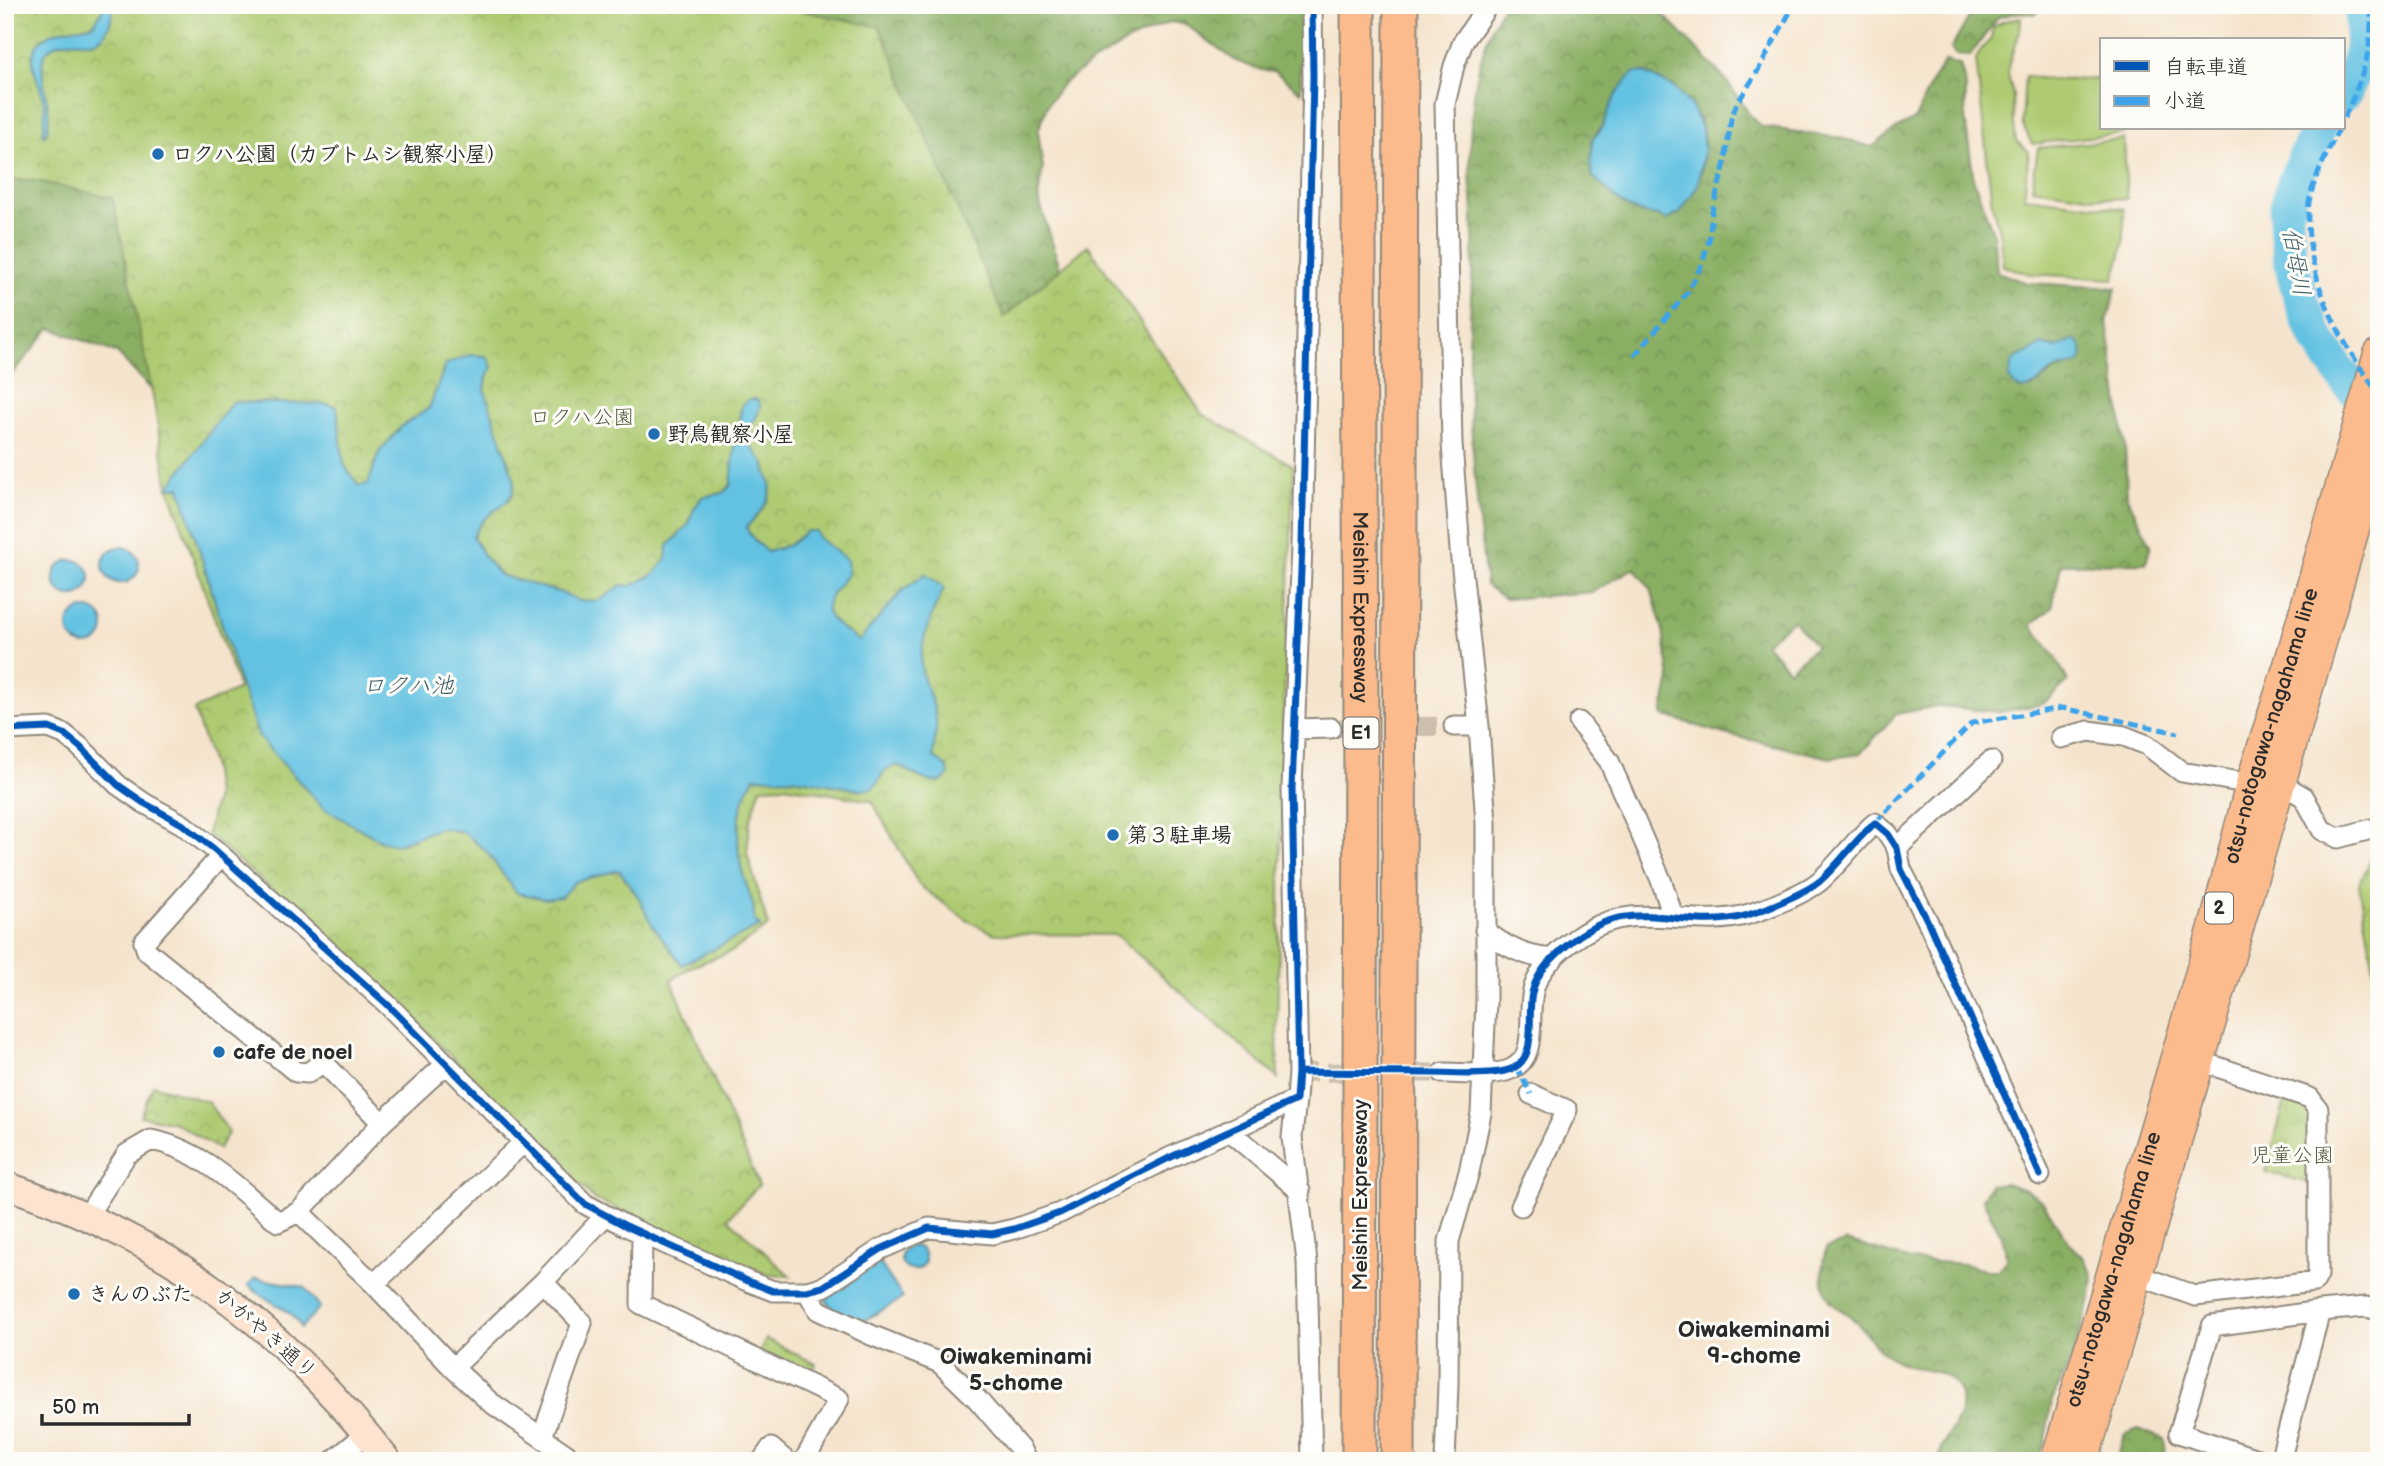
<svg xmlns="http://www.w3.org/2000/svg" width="2384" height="1466" viewBox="0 0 2384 1466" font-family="'Balsamiq Sans','Klee One',sans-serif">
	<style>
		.grass { fill: #aecb72; stroke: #6c7b4e; stroke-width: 2 }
		.forest { fill: url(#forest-crowns); stroke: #5a6d48; stroke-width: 2; fill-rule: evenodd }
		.park { fill: url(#park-crowns); stroke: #6c7b4e; stroke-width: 2 }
		.water { fill: #64c2e2; stroke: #487686; stroke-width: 2 }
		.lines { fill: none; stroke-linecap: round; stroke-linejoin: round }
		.river { stroke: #64c2e2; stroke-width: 35 }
		.street-tunnel { stroke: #cdbfad; stroke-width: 19; stroke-dasharray: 19 10; stroke-linecap: butt }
		.street-casing { stroke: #90887c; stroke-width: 23 }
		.secondary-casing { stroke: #90887c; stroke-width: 30 }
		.primary-casing { stroke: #90887c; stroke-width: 33 }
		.highway-casing { stroke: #90887c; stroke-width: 37 }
		.street { stroke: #fff; stroke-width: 19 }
		.secondary { stroke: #fde4d1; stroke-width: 26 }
		.primary { stroke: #fbbb8d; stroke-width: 30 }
		.highway { stroke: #fbbb8d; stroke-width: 33 }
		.quiet { stroke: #3ea3eb; stroke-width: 5; stroke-dasharray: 10 5; stroke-linecap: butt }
		.cycleway-casing { stroke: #fdfcf7; stroke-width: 11 }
		.cycleway { stroke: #0057b8; stroke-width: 7 }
		.poi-dot { fill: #1f6fb2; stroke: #fdfcf7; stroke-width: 2.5 }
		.labels { text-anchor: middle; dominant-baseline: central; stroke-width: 6; stroke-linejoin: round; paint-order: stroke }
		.shield { fill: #fdfcf7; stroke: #6a6a68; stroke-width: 2 }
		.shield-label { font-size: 19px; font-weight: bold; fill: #2b2b2b }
		.poi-label { font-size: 21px; font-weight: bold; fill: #2b2b2b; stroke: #fdfcf7; text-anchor: start }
		.park-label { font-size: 21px; fill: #525b40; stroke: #fdfcf7 }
		.street-label { font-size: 21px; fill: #2b2b2b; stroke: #fdfcf7 }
		.water-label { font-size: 23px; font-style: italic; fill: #3f606b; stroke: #fdfcf7 }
		.neighbourhood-label { font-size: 23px; font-weight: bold; fill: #2b2b2b; stroke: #fdfcf7 }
	</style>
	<defs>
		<pattern id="forest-crowns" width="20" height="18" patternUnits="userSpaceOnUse" patternTransform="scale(1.75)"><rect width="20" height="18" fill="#8aaf64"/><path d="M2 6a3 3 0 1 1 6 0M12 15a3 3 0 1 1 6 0" fill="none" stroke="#718f53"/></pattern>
		<pattern id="park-crowns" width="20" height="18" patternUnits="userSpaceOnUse" patternTransform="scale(1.75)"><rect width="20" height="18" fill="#aecb72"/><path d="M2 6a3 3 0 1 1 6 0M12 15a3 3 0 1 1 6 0" fill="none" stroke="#96ae63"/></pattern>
	</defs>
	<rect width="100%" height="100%" fill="#fdfcf7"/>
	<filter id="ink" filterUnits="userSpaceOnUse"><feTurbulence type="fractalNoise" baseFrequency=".0143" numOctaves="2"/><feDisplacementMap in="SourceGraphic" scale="14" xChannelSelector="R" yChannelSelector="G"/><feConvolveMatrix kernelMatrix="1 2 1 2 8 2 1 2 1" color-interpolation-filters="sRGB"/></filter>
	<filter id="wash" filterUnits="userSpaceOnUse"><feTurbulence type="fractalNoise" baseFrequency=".00686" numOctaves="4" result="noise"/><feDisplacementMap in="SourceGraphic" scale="28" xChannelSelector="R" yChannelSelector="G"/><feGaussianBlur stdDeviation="1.57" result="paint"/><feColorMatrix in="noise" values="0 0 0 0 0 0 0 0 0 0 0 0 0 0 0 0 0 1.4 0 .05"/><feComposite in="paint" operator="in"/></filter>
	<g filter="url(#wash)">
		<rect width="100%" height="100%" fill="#f5e4cd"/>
		<path class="grass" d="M 2021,18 C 2022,40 2009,50 2008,71 C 2008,79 2013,89 2013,98 C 2014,113 2013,126 2016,141 L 2029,152 L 2024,197 L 2124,209 L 2124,244 L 2114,279 L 2031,274 L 2003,266 L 2000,236 L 1992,204 L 1976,59 L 1982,48 L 1991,39 L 1993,27 L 2004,21 Z
			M 2025,76 L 2054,80 L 2102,79 L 2102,128 L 2123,128 L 2124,133 L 2032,144 L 2022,123 Z
			M 2124,139 L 2127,199 L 2094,197 L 2032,188 L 2038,148 Z"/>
		<path class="forest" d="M 679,5 L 1300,5 L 1301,92 L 1274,71 L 1261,70 L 1236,61 L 1185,24 L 1170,22 L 1130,40 L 1091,63 L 1062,84 L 1047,106 L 1038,131 L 1043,168 L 1038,197 L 1062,274 L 1011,358 L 166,405 L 117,353 L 50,328 L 5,383 L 5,109 Z
			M 1504,5 L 1652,5 L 1659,10 L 1725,79 L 1750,115 L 1762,127 L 1840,138 L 1872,147 L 1897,128 L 1915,119 L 1932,81 L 1945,61 L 1960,65 L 1966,87 L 1965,118 L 1974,181 L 1993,232 L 1997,272 L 2027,283 L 2116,288 L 2107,322 L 2125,447 L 2127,497 L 2151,545 L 2146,563 L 2061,564 L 2052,608 L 2031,625 L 2055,656 L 2068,681 L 2043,704 L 1999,712 L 1938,706 L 1896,714 L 1860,754 L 1831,758 L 1721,733 L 1662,715 L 1670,679 L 1663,630 L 1651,589 L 1634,568 L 1593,592 L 1505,599 L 1486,585 C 1478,513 1470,440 1469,367 C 1468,317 1475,268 1473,218 C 1473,198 1469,179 1470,159 C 1470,108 1476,49 1504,5 ZM 1643,72 C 1662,81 1678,90 1691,106 C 1717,139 1702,201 1667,220 C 1657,214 1646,215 1636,211 C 1619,205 1607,188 1593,177 L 1592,139 ZM 2068,341 L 2080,363 C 2058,366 2047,376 2030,389 L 2018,356 L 2026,355 L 2041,345 C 2054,345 2057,351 2068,341 ZM 1793,620 L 1816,646 L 1789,670 L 1765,643 Z
			M 1976,5 L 2047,5 L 2035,14 L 2020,12 L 1998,17 L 1970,56 L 1956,55 L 1951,49 Z
			M 2005,1183 L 2028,1191 L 2042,1201 L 2073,1248 L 2083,1257 L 2093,1275 L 2091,1296 L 2072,1359 L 2052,1400 L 2045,1441 L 2037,1461 L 1941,1461 C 1934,1442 1975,1414 1957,1387 C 1944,1368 1924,1372 1905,1365 C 1876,1354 1870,1334 1850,1316 C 1840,1308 1832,1307 1827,1295 C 1820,1279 1822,1264 1826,1248 L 1847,1241 L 1910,1260 L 1965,1264 L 1984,1270 L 1999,1270 L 2007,1259 L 2002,1236 L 1982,1199 L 1990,1185 Z
			M 2138,1429 L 2164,1439 L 2167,1461 L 2116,1461 L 2124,1435 Z"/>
		<path class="park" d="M 5,5 L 773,5 L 880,27 L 1004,317 L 1088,245 L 1202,414 L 1294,466 L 1284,710 L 1277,1029 L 1278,1078 L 1116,935 L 995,934 L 968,921 L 919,885 L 872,801 L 785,786 L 761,787 L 750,821 L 747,853 L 768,926 L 732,951 L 691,967 L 671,980 L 759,1185 L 728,1218 L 790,1276 L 768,1275 L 594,1199 L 350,956 L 207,834 L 216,796 L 212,764 L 194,710 L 239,689 L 167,483 L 154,402 L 113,198 L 33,180 L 5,180 Z
			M 2379,853 L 2379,999 L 2359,884 L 2374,854 Z
			M 153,1085 L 208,1102 L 229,1132 L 218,1149 L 176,1123 L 140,1116 Z
			M 2285,1100 L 2305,1107 L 2313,1118 L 2313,1184 L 2266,1172 Z
			M 766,1339 L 816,1364 L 810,1378 L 759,1353 Z"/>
		<path class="water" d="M 103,5 L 112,5 L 113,8 C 105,67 74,26 48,50 C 31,65 58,111 45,135 L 43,135 C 44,124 46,113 44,102 C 39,77 18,50 51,34 C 63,27 80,29 94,24 L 102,11 Z
			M 1643,72 L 1673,87 L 1691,105 L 1702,130 L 1704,148 L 1698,185 L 1680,213 L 1667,220 C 1657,214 1646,215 1636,211 C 1619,205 1607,188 1593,177 C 1588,164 1594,152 1592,139 L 1600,131 L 1616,94 L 1633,73 Z
			M 2075,339 C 2083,346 2085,354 2080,363 C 2069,365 2057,367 2047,374 C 2039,381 2034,388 2023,390 L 2015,386 L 2009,378 L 2012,361 C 2021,354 2031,353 2041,344 L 2056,348 Z
			M 471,355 L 487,356 L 492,367 L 487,377 L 485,391 L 514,479 C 515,507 496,504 482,522 C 478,526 476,532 473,537 L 483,555 L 500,575 L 565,594 L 579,601 L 600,600 L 622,585 L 631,586 L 654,574 L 666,559 L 668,546 L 688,525 L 694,509 L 702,497 L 723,493 L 731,485 L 735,440 L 741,424 L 740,414 L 742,405 L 750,399 L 756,399 L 760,403 C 761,417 747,424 749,438 C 751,449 756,453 763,461 C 766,466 765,471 768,476 C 778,497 759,513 746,528 L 756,542 L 767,552 L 789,545 L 807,531 L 816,531 L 819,538 L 847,560 L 848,574 C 816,612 821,614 859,641 L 902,591 L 925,574 L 944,588 C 933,611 917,646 922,672 C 925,688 935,703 936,719 C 938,733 932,745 934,757 L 947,767 L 949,774 C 937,794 912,771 896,765 L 885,770 L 876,785 L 871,789 L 860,790 L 801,779 L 755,777 C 738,800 735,838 741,867 C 745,885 755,901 754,920 L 760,926 L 682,965 L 651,923 L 639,898 L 619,870 L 575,882 L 561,897 L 545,899 L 517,893 L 486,851 L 463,832 L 440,828 L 395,845 L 378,839 L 323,808 L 259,737 L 240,684 L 180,487 L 168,488 L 232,402 L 328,404 L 337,407 L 344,465 L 359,486 L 368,484 L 379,452 L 402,426 L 429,408 L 446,364 Z
			M103 565a18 18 0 1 1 36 0a18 18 0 1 1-36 0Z
			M54 578a18 18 0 1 1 36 0a18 18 0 1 1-36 0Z
			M68 627a18 18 0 1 1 36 0a18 18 0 1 1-36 0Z
			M901 1258a12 12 0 1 1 24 0a12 12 0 1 1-24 0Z
			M 878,1260 L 903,1298 L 862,1322 L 833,1309 L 825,1300 Z
			M 255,1278 L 304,1287 L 320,1307 L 301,1328 C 292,1308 265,1301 248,1285 Z"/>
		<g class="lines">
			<path class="river" d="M 2344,94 C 2360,59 2366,45 2361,5
				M 2319,128 C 2309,150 2291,184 2287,207 C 2282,239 2301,309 2317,337 C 2327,355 2341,372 2353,389"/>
		</g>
	</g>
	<g filter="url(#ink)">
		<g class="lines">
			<path class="street-tunnel" d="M 1331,728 L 1454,726
				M 1298,1072 L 1443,1073"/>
			<g class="street-casing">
				<path id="street" d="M 1579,722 L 1609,761 L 1661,880 L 1673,916
					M 1454,726 L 1479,726
					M 1295,729 L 1331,728
					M 5,730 L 49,728 L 64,734 L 80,747 L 118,785 L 144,803 L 182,824 L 214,849 L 387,1004 L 585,1204 L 626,1226 L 745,1280 L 773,1291 L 807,1291 L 823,1287 L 881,1249 L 929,1228 L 992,1234 L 1014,1229 L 1060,1213 L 1169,1158 L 1296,1100 L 1298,1072 L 1292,788 L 1302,546 L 1313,78 L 1312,5
					M 2061,738 L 2089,731 L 2124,736 L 2147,745 L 2182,772 L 2251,784 L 2280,783 L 2304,797 L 2322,830 L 2338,838 L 2379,827
					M 1897,848 L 1991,761
					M 221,856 L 144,942 L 147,951 L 296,1072 L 308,1073 L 323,1062 L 382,1123
					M 1485,930 C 1505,948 1526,957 1553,959
					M 1443,1073 C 1462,1073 1487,1076 1506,1071 C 1544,1060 1523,1009 1536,982 C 1545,962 1565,945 1584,933 C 1638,898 1692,931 1749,914 C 1766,909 1808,892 1821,880 C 1840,863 1855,840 1875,823 L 1888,834 L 1897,848 L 1901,869 L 1929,924 L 2040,1175
					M 1296,1100 L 1292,1137 L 1307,1262 L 1312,1461
					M 1228,1130 L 1300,1191
					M 1521,1206 L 1567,1110 L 1531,1094
					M 299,1212 L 374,1284 L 453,1368 L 490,1402 L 576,1461
					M 87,1216 L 127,1154 L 151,1140 C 202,1149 240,1190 278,1222 L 299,1212 L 382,1123 L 445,1065
					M 642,1234 L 641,1304 L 839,1399 L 804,1461
					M 2137,1275 L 2195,1296 L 2314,1282 L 2318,1275 L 2318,1109 L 2310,1098 L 2188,1057
					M 374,1284 L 524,1142
					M 807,1291 L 818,1310 L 871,1335 L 940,1363 L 977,1399 L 1021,1450 L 1026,1461
					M 453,1368 L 543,1282 L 605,1216
					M 542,1437 L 582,1323 L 543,1282
					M 333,1461 L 367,1433
					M 762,1461 L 771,1448 L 786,1461
					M 1445,1461 L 1448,1385 L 1449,1241 L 1469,1172 L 1481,1113 L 1486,1001 L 1486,823 L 1479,726 L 1460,550 L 1452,444 L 1445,104 L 1454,66 L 1463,42 L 1488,5
					M 2263,1461 L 2179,1433 L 2212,1326 L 2320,1311 L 2366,1307 L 2379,1310
					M 2280,1461 L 2320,1311"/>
			</g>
			<g class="secondary-casing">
				<path id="secondary" d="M 5,1185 C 171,1241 280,1324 388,1461"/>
			</g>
			<g class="primary-casing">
				<g id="primary">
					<path id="s1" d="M 2056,1461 L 2159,1116 L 2217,917 L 2251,784 L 2289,665 L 2379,354"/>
					<path d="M 2083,1461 L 2379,443"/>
				</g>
			</g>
			<g class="highway-casing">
				<g id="highway">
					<path id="s2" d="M 1358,5 L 1361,718 L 1359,1461"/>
					<path d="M 1398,1461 L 1401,5"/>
				</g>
			</g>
			<use href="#street" class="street"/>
			<use href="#secondary" class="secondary"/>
			<use href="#primary" class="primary"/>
			<use href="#highway" class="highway"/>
			<path class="quiet" d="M 2344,118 C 2361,81 2375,47 2370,5
				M 2339,128 C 2329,151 2308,187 2308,213 C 2307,281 2339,340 2379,394
				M 1634,356 L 1688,292 L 1701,266 L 1709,241 L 1712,211 L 1725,163 L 1731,119 L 1736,105 L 1756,74 L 1794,5
				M 1875,823 L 1972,723 L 2062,708 L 2178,733
				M 1516,1066 L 1531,1094"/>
			<g class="cycleway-casing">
				<path id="cycleway" d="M 5,730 L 49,728 L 64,734 L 80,747 L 118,785 L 144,803 L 182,824 L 214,849 L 387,1004 L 585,1204 L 626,1226 L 745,1280 L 773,1291 L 807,1291 L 823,1287 L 881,1249 L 929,1228 L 992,1234 L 1014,1229 L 1060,1213 L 1169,1158 L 1296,1100 L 1298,1072 L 1292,788 L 1302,546 L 1313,78 L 1312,5
					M 1298,1072 C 1342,1072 1386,1073 1431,1073 C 1454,1073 1482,1076 1505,1071 C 1541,1063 1526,1019 1532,993 C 1536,973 1551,959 1566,946 C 1633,888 1679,935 1748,915 C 1766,909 1807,892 1820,881 C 1840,863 1855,840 1875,823 L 1888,834 L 1897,848 L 1901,869 L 1929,924 L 2040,1175"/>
			</g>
			<use href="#cycleway" class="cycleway"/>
		</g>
	</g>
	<g class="poi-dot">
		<circle cx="158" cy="154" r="7"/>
		<circle cx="654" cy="434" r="7"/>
		<circle cx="1113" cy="835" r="7"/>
		<circle cx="219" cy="1052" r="7"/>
		<circle cx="74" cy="1294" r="7"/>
	</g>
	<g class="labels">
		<g class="shield">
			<rect x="1343.5" y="717.5" width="35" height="31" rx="5"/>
			<rect x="2205" y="892.5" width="28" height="31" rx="5"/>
		</g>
		<g class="shield-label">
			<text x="1361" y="733">E1</text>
			<text x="2219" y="908">2</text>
		</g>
		<g class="poi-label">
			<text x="172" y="154">ロクハ公園（カブトムシ観察小屋）</text>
			<text x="668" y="434">野鳥観察小屋</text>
			<text x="1127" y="835">第３駐車場</text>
			<text x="233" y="1052">cafe de noel</text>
			<text x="88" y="1294">きんのぶた</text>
		</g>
		<g class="park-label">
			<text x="582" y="417">ロクハ公園</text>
			<text x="2292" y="1155">児童公園</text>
		</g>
		<g class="street-label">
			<text stroke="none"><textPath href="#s2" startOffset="602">Meishin Expressway</textPath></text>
			<text stroke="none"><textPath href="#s1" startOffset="766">otsu-notogawa-nagahama line</textPath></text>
			<text transform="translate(1360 1195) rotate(-90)">Meishin Expressway</text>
			<text stroke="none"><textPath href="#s1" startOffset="200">otsu-notogawa-nagahama line</textPath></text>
			<text transform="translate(266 1334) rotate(41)">かがやき通り</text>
		</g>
		<g class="water-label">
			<text transform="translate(2296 262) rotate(80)">伯母川</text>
			<text x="408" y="686">ロクハ池</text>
		</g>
		<g class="neighbourhood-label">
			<text x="1754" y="1330">Oiwakeminami<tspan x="1754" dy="26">9-chome</tspan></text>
			<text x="1016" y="1357">Oiwakeminami<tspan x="1016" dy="26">5-chome</tspan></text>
		</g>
	</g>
	<rect width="2384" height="1466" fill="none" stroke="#fdfcf7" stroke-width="28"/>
	<rect x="2100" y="38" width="245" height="91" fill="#fdfcf7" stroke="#a9a8a5" stroke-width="2"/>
	<rect x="2114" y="61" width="35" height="10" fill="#0057b8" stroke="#a9a8a5" stroke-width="2"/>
	<text x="2164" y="74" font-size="21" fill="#2b2b2b">自転車道</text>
	<rect x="2114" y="96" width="35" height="10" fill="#3ea3eb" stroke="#a9a8a5" stroke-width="2"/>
	<text x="2164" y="108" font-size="21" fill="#2b2b2b">小道</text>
	<path d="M42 1414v10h147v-10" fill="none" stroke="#2b2b2b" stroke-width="3.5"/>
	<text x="52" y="1414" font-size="21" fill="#2b2b2b" stroke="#fdfcf7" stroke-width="5" paint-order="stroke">50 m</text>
</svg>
